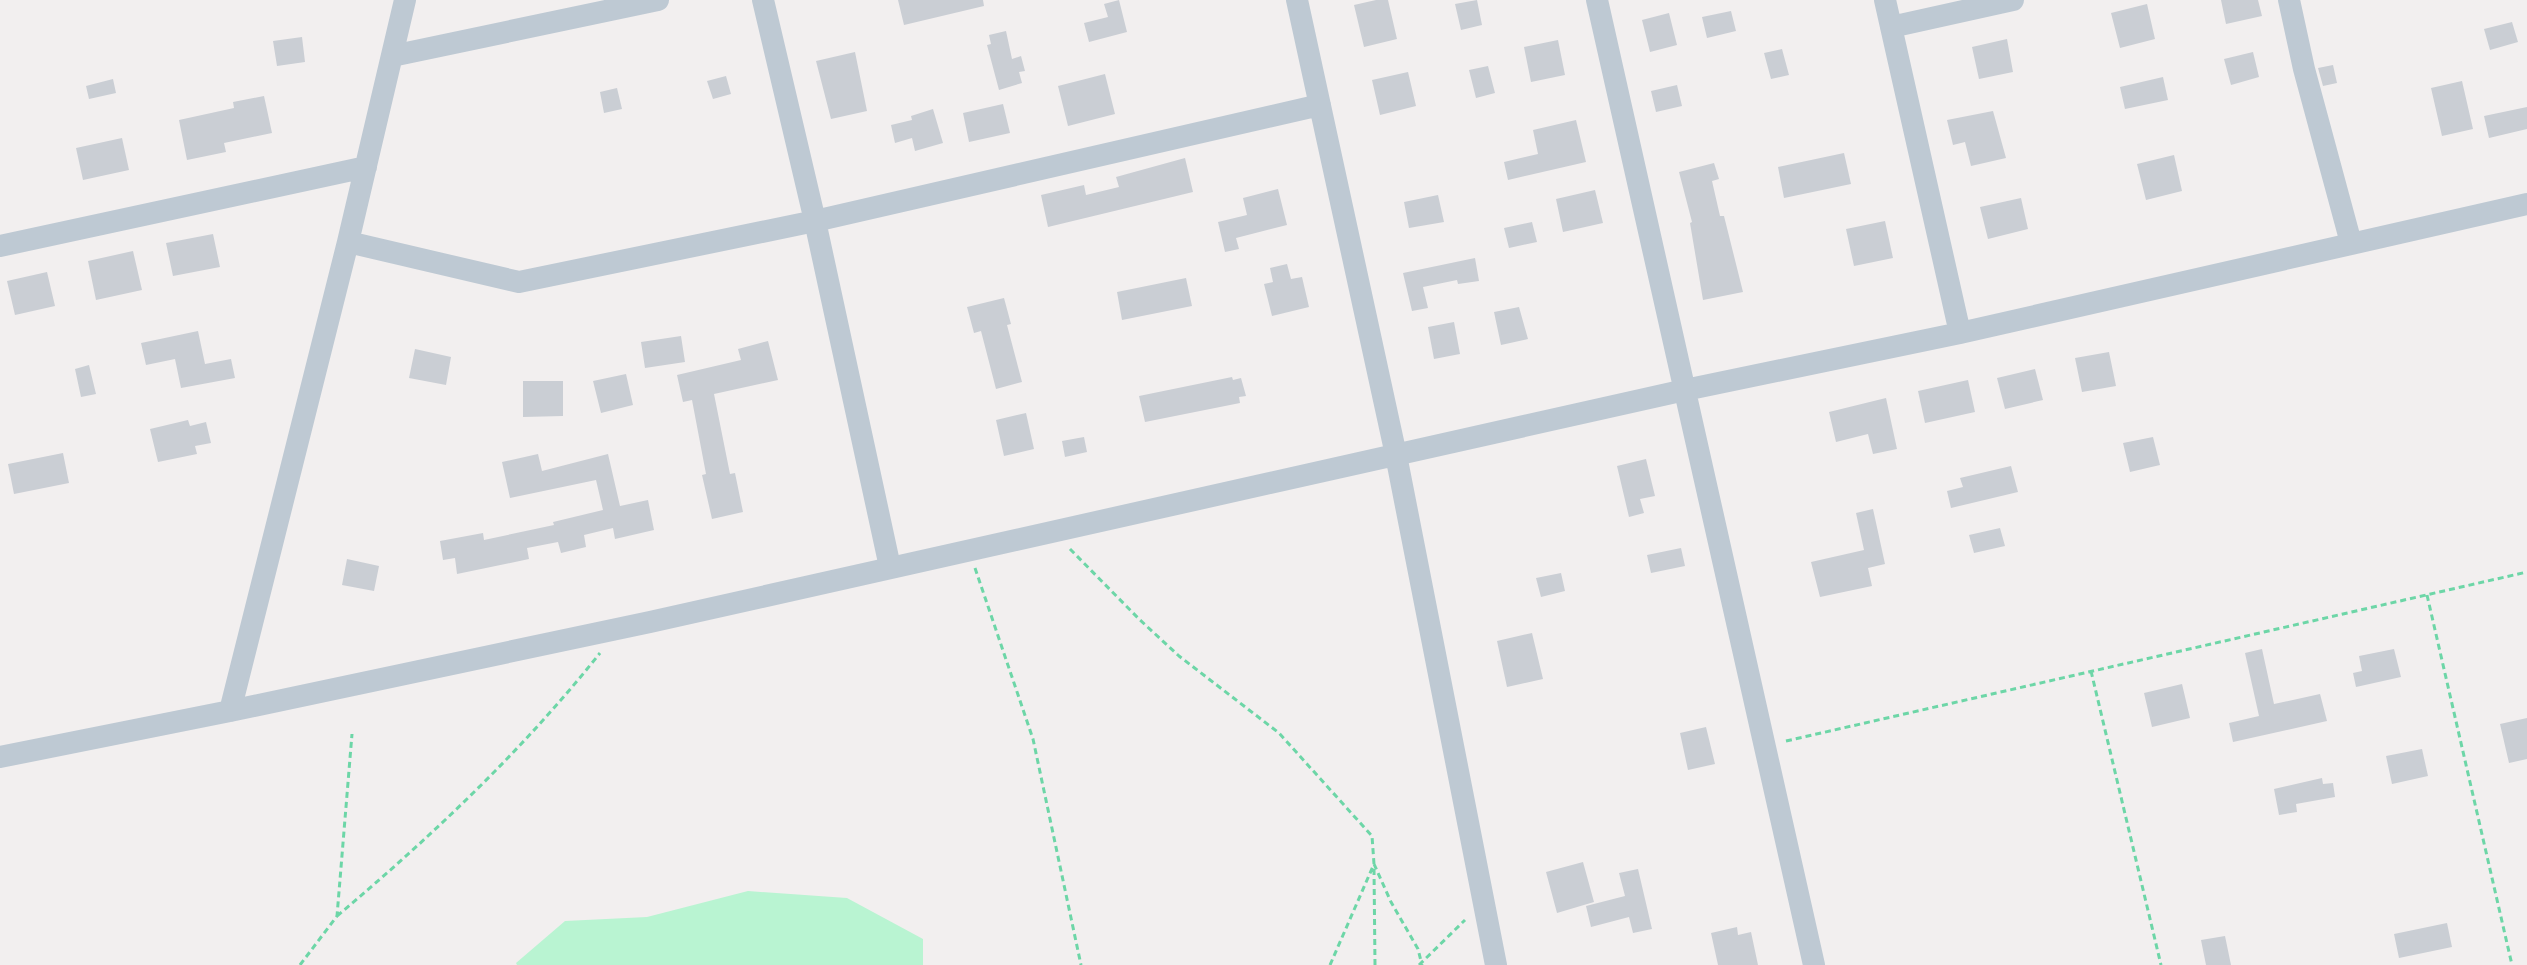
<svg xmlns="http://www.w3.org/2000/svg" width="2527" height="965" viewBox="0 0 2527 965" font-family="Manrope,sans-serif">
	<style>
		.green { fill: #b9f4d2 }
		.building { fill: #caced4 }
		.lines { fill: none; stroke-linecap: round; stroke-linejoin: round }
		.path { stroke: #6dd6a7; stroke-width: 3; stroke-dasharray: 6 4; stroke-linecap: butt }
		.minor { stroke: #bec9d3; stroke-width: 22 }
	</style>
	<rect width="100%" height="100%" fill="#f2efef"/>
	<path class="green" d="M 748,891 L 847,898 L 923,939 L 923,965 L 517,965 L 516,963 L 565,921 L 647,917 Z"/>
	<path class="building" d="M 898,0 L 983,0 L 984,6 L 904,25 Z
		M 1119,0 L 1127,32 L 1089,42 L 1084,23 L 1108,17 L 1104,4 Z
		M 1376,0 L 1388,0 L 1397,39 L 1364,47 L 1354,5 Z
		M 1477,0 L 1482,25 L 1461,30 L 1455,4 Z
		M 2221,0 L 2258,0 L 2262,16 L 2226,24 Z
		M 2147,4 L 2155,39 L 2120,48 L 2111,13 Z
		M 1731,11 L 1736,31 L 1707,38 L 1702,17 Z
		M 1669,13 L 1677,45 L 1650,52 L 1642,20 Z
		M 2512,22 L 2518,42 L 2490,50 L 2484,29 Z
		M 1006,31 L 1012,59 L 1021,56 L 1025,71 L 1019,72 L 1022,83 L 999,90 L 987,45 L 991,44 L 989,35 Z
		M 302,37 L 305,62 L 277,66 L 273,41 Z
		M 2007,39 L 2013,72 L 1979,79 L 1972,47 Z
		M 1558,40 L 1565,75 L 1531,82 L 1524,47 Z
		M 1782,49 L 1789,75 L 1771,79 L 1764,53 Z
		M 855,52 L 867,111 L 831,119 L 816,61 Z
		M 2253,52 L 2259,77 L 2231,85 L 2224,59 Z
		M 2333,65 L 2337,83 L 2323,86 L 2318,68 Z
		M 1488,66 L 1495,93 L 1476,98 L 1469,70 Z
		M 1408,72 L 1416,106 L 1380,115 L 1372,80 Z
		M 1105,74 L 1115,114 L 1068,126 L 1058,86 Z
		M 726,76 L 731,94 L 713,99 L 707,81 Z
		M 2163,77 L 2168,100 L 2125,109 L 2120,87 Z
		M 113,79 L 116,93 L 89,99 L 86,86 Z
		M 2462,81 L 2473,129 L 2442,136 L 2431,88 Z
		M 1677,85 L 1682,106 L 1656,112 L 1651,91 Z
		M 617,88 L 622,109 L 604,113 L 600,92 Z
		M 264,96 L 272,133 L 224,143 L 226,152 L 187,160 L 179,120 L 234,108 L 233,102 Z
		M 1003,104 L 1010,133 L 969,142 L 963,113 Z
		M 2527,107 L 2527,129 L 2489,138 L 2484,116 Z
		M 933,109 L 943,143 L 915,151 L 912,138 L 895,143 L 891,125 L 912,120 L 911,116 Z
		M 1993,111 L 2006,158 L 1971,166 L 1965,142 L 1953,145 L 1947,120 Z
		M 1576,120 L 1586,162 L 1508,180 L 1504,162 L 1538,154 L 1533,130 Z
		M 122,138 L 129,170 L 83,180 L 76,148 Z
		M 1844,153 L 1851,184 L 1784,198 L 1778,167 Z
		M 2174,155 L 2182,191 L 2146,200 L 2137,164 Z
		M 1185,158 L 1193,192 L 1048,227 L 1041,195 L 1084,185 L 1086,195 L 1119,187 L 1116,177 Z
		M 1714,163 L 1719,179 L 1712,181 L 1720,216 L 1724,216 L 1743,292 L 1703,300 L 1690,223 L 1692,222 L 1679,172 Z
		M 1278,189 L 1287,225 L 1236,238 L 1239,249 L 1225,252 L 1218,222 L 1247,215 L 1243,198 Z
		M 1595,190 L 1603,223 L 1563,232 L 1556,199 Z
		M 1438,195 L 1444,222 L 1409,228 L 1404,202 Z
		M 2021,198 L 2028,229 L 1988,239 L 1980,207 Z
		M 1885,221 L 1893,258 L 1854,266 L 1846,229 Z
		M 1532,222 L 1537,242 L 1509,248 L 1504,228 Z
		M 213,234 L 220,267 L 173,276 L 166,243 Z
		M 133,251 L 142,290 L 96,300 L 88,261 Z
		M 1475,258 L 1479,281 L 1458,284 L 1457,280 L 1423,287 L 1428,308 L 1412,311 L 1403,273 Z
		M 1287,264 L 1291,279 L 1302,277 L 1309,307 L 1272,316 L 1264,284 L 1273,282 L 1270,268 Z
		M 47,272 L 55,306 L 15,315 L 7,281 Z
		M 1186,278 L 1192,306 L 1122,320 L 1117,292 Z
		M 1004,298 L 1011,324 L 1007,325 L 1022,382 L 996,389 L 981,331 L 974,333 L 967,307 Z
		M 1519,307 L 1528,339 L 1501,345 L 1494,312 Z
		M 1454,322 L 1460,354 L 1434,359 L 1428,327 Z
		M 198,331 L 205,364 L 231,359 L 235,378 L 181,388 L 175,359 L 146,365 L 141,343 Z
		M 681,336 L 685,362 L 645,368 L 641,342 Z
		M 768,341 L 778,380 L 714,394 L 730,474 L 735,473 L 743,512 L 712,519 L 702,475 L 706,474 L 692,400 L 683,402 L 677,375 L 741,360 L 738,349 Z
		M 415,349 L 451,357 L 446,385 L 409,378 Z
		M 2109,352 L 2116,386 L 2082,392 L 2075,358 Z
		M 89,365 L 96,394 L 81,397 L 75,369 Z
		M 2035,369 L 2043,400 L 2005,409 L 1997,378 Z
		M 626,374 L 633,405 L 601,413 L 593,381 Z
		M 1232,377 L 1233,380 L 1241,378 L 1246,396 L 1239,397 L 1240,403 L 1145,422 L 1139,396 Z
		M 1968,380 L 1975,412 L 1925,423 L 1918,391 Z
		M 523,381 L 563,381 L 563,416 L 523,417 Z
		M 1886,398 L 1897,449 L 1873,454 L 1868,434 L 1836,442 L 1829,412 Z
		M 1026,413 L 1034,449 L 1004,456 L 996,420 Z
		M 188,420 L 190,426 L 206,422 L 211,443 L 195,446 L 197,454 L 158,462 L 150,429 Z
		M 1084,437 L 1087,452 L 1065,457 L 1062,441 Z
		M 2153,437 L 2160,465 L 2130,472 L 2123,443 Z
		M 63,453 L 69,483 L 14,494 L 8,464 Z
		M 538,454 L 542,471 L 608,454 L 620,506 L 648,500 L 654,530 L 615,539 L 613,528 L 584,535 L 586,547 L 561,553 L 558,542 L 527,548 L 529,559 L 457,574 L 455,558 L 443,560 L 440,541 L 483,533 L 484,540 L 554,525 L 553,522 L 603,510 L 596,480 L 510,498 L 502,462 Z
		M 1646,459 L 1655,496 L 1640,499 L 1644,513 L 1629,517 L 1617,466 Z
		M 2011,466 L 2018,492 L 1951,508 L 1947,491 L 1963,487 L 1960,478 Z
		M 1873,509 L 1885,564 L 1868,568 L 1872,586 L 1820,597 L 1811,562 L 1864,550 L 1856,513 Z
		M 2000,528 L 2005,546 L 1974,553 L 1969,535 Z
		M 1681,548 L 1685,566 L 1651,573 L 1647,555 Z
		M 347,559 L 379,566 L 374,591 L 342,585 Z
		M 1561,573 L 1565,591 L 1541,597 L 1536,578 Z
		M 1532,633 L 1543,679 L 1507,687 L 1497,641 Z
		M 2262,649 L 2274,704 L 2320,694 L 2327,721 L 2233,742 L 2229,723 L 2259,716 L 2245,653 Z
		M 2394,649 L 2401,677 L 2356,687 L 2353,673 L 2362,671 L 2359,656 Z
		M 2182,684 L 2190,718 L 2152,727 L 2144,693 Z
		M 2527,718 L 2527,759 L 2509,763 L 2500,724 Z
		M 1706,727 L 1715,764 L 1688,770 L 1680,733 Z
		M 2422,749 L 2428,776 L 2392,784 L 2386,756 Z
		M 2322,778 L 2323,784 L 2333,783 L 2335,797 L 2296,804 L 2297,812 L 2279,815 L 2274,789 Z
		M 1583,862 L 1594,902 L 1557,913 L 1546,872 Z
		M 1638,869 L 1652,929 L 1633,933 L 1629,917 L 1591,927 L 1586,906 L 1625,896 L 1619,873 Z
		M 2447,923 L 2452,947 L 2399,958 L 2394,934 Z
		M 1737,927 L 1738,935 L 1751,932 L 1758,965 L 1718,965 L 1711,933 Z
		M 2225,936 L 2231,965 L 2206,965 L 2201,940 Z"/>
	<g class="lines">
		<path class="path" d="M 1070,549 L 1140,620 L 1179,656 L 1279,733 L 1372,836 L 1374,864 L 1330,965
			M 975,568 L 1033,739 L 1081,965
			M 2427,595 L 2512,965
			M 2091,671 L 2161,965
			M 1786,741 L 2527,572
			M 1374,864 L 1391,902 L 1418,949 L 1422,965
			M 1374,869 L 1375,965
			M 337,916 C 432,836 523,750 600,653
			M 300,965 L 337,916 L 352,734
			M 1419,965 L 1465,920"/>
		<path class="minor" d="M 763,0 L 815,221 L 890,567
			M 1297,0 L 1396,455 L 1496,965
			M 1597,0 L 1814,965
			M 1885,0 L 1960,333
			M 2289,0 L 2304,69 L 2351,243
			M 1891,27 L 2013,0
			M 392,56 L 658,0
			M 348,242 L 519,282 L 815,221 L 1320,105
			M 0,246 L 366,167
			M 230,711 L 348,242 L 405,0
			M 0,757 L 230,711 L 650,622 L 1685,390 L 1960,333 L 2527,204"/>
	</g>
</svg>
